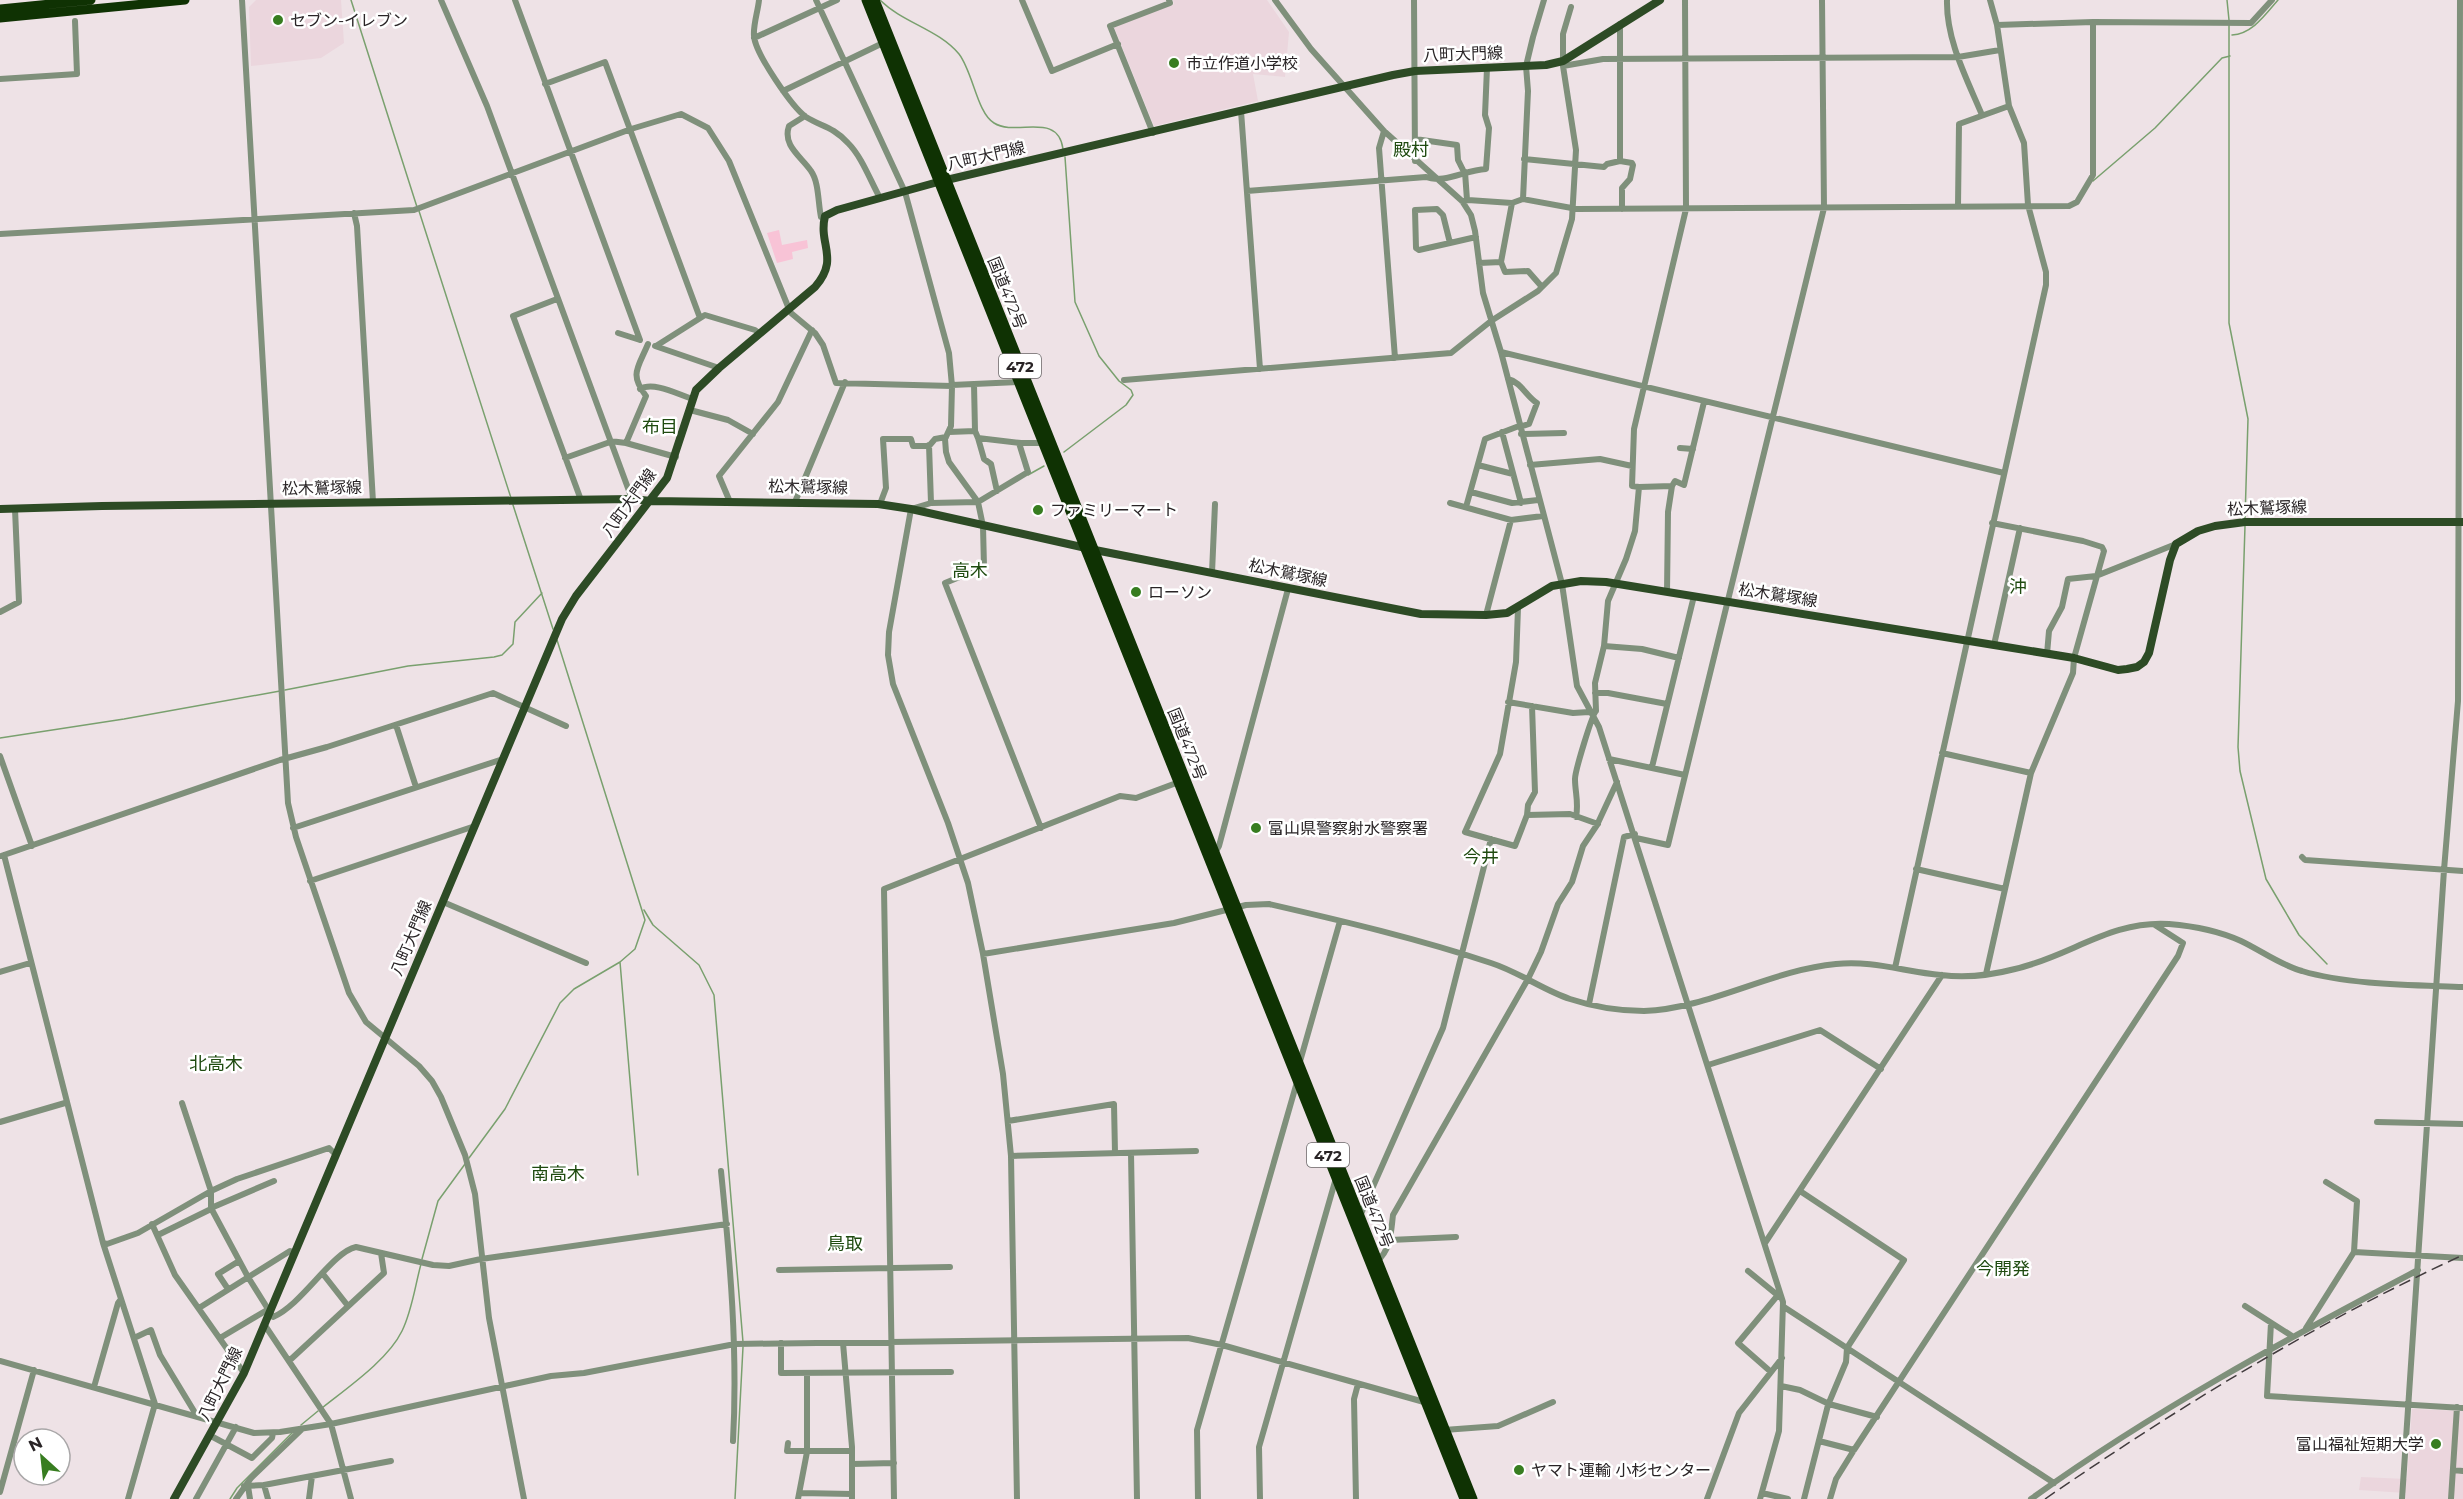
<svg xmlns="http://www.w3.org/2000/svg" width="2463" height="1499" viewBox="0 0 2463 1499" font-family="Montserrat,'Noto Sans JP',sans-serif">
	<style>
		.built { fill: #ebd6dd }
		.green { fill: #f8c3d6 }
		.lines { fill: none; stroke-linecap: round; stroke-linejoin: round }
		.stream { stroke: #79a06e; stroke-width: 1.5 }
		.minor { stroke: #7f907b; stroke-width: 6 }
		.major { stroke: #2d4b25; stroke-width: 8 }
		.highway { stroke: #0f3203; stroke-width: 9 }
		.rail { stroke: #423c3e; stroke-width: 1.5; stroke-dasharray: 12 6; stroke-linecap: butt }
		.poi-dot { fill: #377d20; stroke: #fff; stroke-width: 2 }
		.labels { text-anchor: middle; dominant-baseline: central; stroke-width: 5; stroke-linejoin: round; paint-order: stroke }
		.shield { fill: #fff; stroke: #696667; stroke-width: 1.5 }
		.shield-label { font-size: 15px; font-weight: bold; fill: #292426 }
		.poi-label { font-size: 16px; fill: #292426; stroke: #fff; text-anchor: start }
		.street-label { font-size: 16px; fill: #292426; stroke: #fff }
		.neighbourhood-label { font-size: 18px; fill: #1f4b10; stroke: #fff }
	</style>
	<rect width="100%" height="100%" fill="#eee2e6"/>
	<path class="built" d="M 256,0 L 341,0 L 344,43 L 321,58 L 251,66 L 249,7 Z
		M 1173,0 L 1267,0 L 1289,32 L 1285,77 L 1253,74 L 1258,101 L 1154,126 L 1114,27 L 1174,4 Z
		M 2412,1409 L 2463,1411 L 2463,1499 L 2405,1499 L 2406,1493 L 2359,1490 L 2361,1477 L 2407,1479 Z"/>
	<path class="green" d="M 779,230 L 782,245 L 807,240 L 808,248 L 792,252 L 793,259 L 777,263 L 767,233 Z"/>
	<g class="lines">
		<path class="stream" d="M 351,0 L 417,207
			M 880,0 C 903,23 938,29 959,54 C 973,72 977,113 994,123 C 1016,137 1058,111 1063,149
			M 2227,0 L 2229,20
			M 2229,25 L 2229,323 L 2248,419 L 2245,519
			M 2232,35 C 2252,34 2265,15 2278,0
			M 2093,181 L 2155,128 L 2222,58 L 2230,56
			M 419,211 L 511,498
			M 1064,452 L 1126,405 L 1133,395 L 1131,390 L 1119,381 L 1099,356 L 1075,302 L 1065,157
			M 1028,475 L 1044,466
			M 513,505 L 553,629
			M 2245,526 L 2238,747 L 2240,771 L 2266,879 L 2299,935 L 2327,964
			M 285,690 L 408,666 L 494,657 L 502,655 L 513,644 L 515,622 L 542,593
			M 0,738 L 124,719 L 280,691
			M 644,910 L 653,925 L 699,965 L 714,995 L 743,1342
			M 620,962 L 638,1175
			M 469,1158 L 505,1109 L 560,1003 L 574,989 L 620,962 L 635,949 L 645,920 L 557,640
			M 422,1259 L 438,1201 L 465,1164
			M 322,1408 C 347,1388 388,1360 402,1331 C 412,1311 415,1286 421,1264
			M 301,1425 L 318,1411
			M 230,1499 L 237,1488 L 293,1432
			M 735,1499 L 743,1347"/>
		<path class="minor" d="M 242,0 L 288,803 L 296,837 L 349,993 L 366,1022 L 419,1066 L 432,1081 L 441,1097 L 465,1155 L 475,1194 L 489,1318 L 524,1499
			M 441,0 L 487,106 L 632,499
			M 515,0 L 640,340
			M 759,0 C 758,11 753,25 754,36 C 755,53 792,107 806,117 C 822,127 832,126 848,143 C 862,157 870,180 880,198
			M 816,0 L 905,192 L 949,353 L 952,386 L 951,426 L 945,439 L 946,452 L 949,462 L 978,502 L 983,526 L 984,567 L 945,583 L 1041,828
			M 1022,0 L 1052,71 L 1118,44
			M 1275,0 L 1311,49 L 1384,131 L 1462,201 L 1471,215 L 1475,231 L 1483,293 L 1501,352 L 1562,584 L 1577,686 L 1599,727 L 1783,1302 L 1779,1431 L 1760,1499
			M 1414,0 L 1415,161
			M 1947,0 C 1946,40 1967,79 1982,115
			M 1571,7 L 1563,34 L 1563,66 L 1603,59 L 1958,57 L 2000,50
			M 1620,24 L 1620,161 L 1632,163 L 1633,165 L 1630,179 L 1622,188 L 1622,209
			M 1997,25 L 2093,22 L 2251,23 L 2272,0
			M 754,38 L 837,0
			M 0,79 L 77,74 L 75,21
			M 545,84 L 605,62 L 700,318
			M 783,91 L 883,43
			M 1241,111 L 1260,369
			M 805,116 L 789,126 C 782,146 802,157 811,171 C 819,182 818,203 821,217 L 824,218
			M 1384,131 L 1379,148 L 1395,358
			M 1153,133 L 1110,26 L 1170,3 L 1169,0
			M 1415,139 L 1457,145 L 1458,160 L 1464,172
			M 1524,159 L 1604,167 L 1607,164 L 1620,161
			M 1465,172 L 1467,200
			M 1247,191 L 1426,177 C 1444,184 1465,170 1486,169 L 1489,128 L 1485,115 L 1487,68
			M 1523,199 L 1528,91 L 1526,66 L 1533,37 L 1544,0
			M 1462,201 L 1468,200 L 1512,203 L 1523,199 L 1577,209 L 2069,206 L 2077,202 L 2093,175 L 2093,22
			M 1958,206 L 1959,124 L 2009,106
			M 354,213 L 357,226 L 373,502
			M 0,234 L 414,210 L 631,129 L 681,114 L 708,128 L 729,161 L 789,309 L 791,313 L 815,333 L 823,345 L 836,383 L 952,386
			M 1450,243 L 1419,250 L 1416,248 L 1415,210 L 1437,209 L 1443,215 L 1450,243 L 1476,237
			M 1501,262 L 1505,272 L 1528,271 L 1542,287
			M 1479,263 L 1501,262 L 1512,203
			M 557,299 L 513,316 L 581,500
			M 618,333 L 640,340
			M 648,344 C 638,368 629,374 646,396 L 626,443 L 676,457
			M 655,346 L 719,368
			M 656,346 L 705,315 L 755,330 L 760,334
			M 1501,352 L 2004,473
			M 1508,379 C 1521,382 1526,396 1537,403 L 1529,424 L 1519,427
			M 1124,380 L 1451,353 L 1491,321 L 1538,291 L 1556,273 L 1572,219 L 1576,150 L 1563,66
			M 974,384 L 975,431
			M 952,385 L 1019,382
			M 640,389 C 654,381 679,395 693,399
			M 690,410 L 728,420 L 753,434
			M 949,432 L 975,431 L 978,438 L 1021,443 L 1043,443
			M 1502,432 L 1521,503
			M 1521,434 L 1564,433
			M 978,438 L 984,459 L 991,464 L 997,491
			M 610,441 L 626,443
			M 929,445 L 931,503
			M 1680,448 L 1693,449
			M 565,458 L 610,442
			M 1478,465 L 1513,474
			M 1530,465 L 1600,459 L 1632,466
			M 1639,487 L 1672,486 L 1675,481 L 1684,485 L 1704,402
			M 1471,492 L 1512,503 L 1538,500
			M 730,502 L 719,476 L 778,402 L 812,330
			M 795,502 L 845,382
			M 1450,503 L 1511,520 L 1543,516
			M 880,504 L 886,488 L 883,439 L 911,439 L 913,446 L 929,446 L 935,439 L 946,437
			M 1466,507 L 1485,439 L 1519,426
			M 1212,573 L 1215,504
			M 1667,592 L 1668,512 L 1672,486
			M 1518,608 L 1516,662 L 1500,754 L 1465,832 L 1515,846 L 1527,815 L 1528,805 L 1535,792 L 1532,706
			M 0,612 L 19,602 L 15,509
			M 1486,615 L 1511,520
			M 1994,645 L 2020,528
			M 1604,646 L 1642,649 L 1679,658
			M 2047,654 L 2049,631 L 2062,607 L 2068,579 L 2096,576 L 2176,544
			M 1595,693 L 1608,693 L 1667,704
			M 1508,702 L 1573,713 L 1589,712
			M 396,725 L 416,787
			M 1942,753 L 2031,773
			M 0,756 L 32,846
			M 1609,759 L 1685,775
			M 1652,767 L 1694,596
			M 1527,815 L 1570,814 L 1598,824
			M 1576,817 C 1579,803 1575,792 1575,779 C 1575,771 1592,715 1596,711 L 1595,683 L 1604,646 L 1608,601 L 1626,559 L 1635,531 L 1639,487 L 1632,486 L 1634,429 L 1686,209 L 1685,0
			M 293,828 L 503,759
			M 1636,838 L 1668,845 L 1824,208 L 1822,0
			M 1215,853 L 1219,846 L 1288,589
			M 4,855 L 103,1243 L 155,1404 L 128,1499
			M 1,856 L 280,760 L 327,747 L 493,693 L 566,726
			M 2302,857 L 2305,860 L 2463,871
			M 1916,869 L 2005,889
			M 310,881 L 475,826
			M 443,902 L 586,963
			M 983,954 L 1174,923 L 1246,905 L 1269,904 C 1343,921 1419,939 1491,963 C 1519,972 1543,990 1570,999 C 1594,1007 1619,1011 1644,1011 C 1708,1009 1771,970 1836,964 C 1872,960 1906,972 1941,975 C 1965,978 1992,975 2015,969 C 2069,957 2111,920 2169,924 C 2193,926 2219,931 2241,941 C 2262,951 2280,965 2302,971 C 2348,985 2415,985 2463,987
			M 1895,968 L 2046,285 L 2046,272 L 2028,205 L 2024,143 L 2009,106 L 1997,25 L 1990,0
			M 0,972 L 30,963
			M 1986,974 L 2031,773 L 2073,673 L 2074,658 L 2104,551 L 2102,547 L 2083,541 L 1992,523
			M 1589,1004 L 1624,837 L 1635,834
			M 1299,1065 L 1340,921
			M 1708,1065 L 1820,1030 L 1881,1069
			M 182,1103 L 211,1191 L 211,1208 L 248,1277 L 273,1317 C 302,1305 332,1252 356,1247 L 433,1265 L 449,1266 L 481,1259 L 727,1224
			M 1008,1121 L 1114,1104 L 1115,1153
			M 0,1122 L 65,1103
			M 2377,1122 L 2463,1124
			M 1131,1153 L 1137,1499
			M 1011,1156 L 1196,1151
			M 721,1171 C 730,1260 738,1351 733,1441
			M 1800,1191 L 1904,1260 L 1847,1348 L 1846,1362 L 1828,1405 L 1804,1499
			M 211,1208 L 274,1181
			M 1360,1216 L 1443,1028 L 1491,839
			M 152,1224 L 175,1275 L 244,1373
			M 158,1235 L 211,1209
			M 1390,1240 L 1456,1237
			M 103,1243 L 107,1244 L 138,1233 L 211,1191 L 237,1179 L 329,1148 L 335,1154
			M 1765,1243 L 1942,975
			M 2354,1252 L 2463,1258
			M 1377,1261 C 1391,1250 1391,1231 1393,1215 L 1528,979 L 1541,952 L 1558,904 L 1572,882 L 1583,846 L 1597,825 L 1617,782
			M 779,1270 L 950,1267
			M 1748,1271 L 1781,1298
			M 323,1274 L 348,1306
			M 228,1289 L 218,1274 L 239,1261
			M 2245,1306 L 2292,1336
			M 1784,1307 L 2054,1483
			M 199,1308 L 290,1251 L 294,1253
			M 2271,1323 L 2267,1396 L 2463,1408
			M 264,1324 L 331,1424 L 351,1499
			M 2306,1328 L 2354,1252 L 2357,1201 L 2326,1182
			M 134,1338 L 151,1330 L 160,1355 L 197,1416
			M 220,1338 L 267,1310
			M 781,1343 L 781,1373 L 951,1372
			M 843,1343 L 852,1447 L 852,1499
			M 0,1361 L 254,1433 L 280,1432 L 331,1424 L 551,1376 L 584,1373 L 735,1344 L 1188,1338 L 1222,1345 L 1424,1402 L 1428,1401
			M 289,1361 L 384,1273 L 381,1253
			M 1771,1372 L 1738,1343 L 1778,1295
			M 1781,1386 L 1800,1390 L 1829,1404 L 1877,1417
			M 94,1387 L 118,1303 L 121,1299
			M 1444,1430 L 1498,1426 L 1553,1402
			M 211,1436 L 252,1458 L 272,1438 L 273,1433
			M 1819,1441 L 1854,1450
			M 788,1443 L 787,1451 L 852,1451
			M 852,1464 L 894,1463
			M 2453,1470 L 2463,1471
			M 264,1485 L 268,1499
			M 244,1486 L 264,1485 L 391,1461
			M 248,1486 L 250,1499
			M 0,1492 L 34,1370
			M 800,1493 L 852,1494
			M 1762,1493 L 1788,1499
			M 196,1499 L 236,1427
			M 236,1499 L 251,1478 L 302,1429
			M 309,1499 L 312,1476
			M 798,1499 L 807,1452 L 807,1374
			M 894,1499 L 884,889 L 1120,796 L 1136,798 L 1179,782
			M 1017,1499 L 1011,1156 L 1003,1074 L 983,954 L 968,883 L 948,823 L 893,684 L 888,655 L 889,632 L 911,509 L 931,503 L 978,502 L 1028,472 L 1019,443
			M 1198,1499 L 1197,1430 L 1297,1082
			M 1260,1499 L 1259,1447 L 1336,1178
			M 1356,1499 L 1354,1399 L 1358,1384
			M 1707,1499 L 1739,1413 L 1782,1358
			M 1830,1499 L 1836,1479 L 1854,1450 L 2178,956 L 2183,943 L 2155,925
			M 2031,1499 C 2153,1411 2285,1340 2418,1270
			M 2402,1499 L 2444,870 L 2458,701 L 2460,0
			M 2451,1499 L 2457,1407"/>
		<path class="major" d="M 0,509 L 102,506 L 632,499 L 651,501 L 878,504 L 911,509 L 1095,550 L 1421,614 L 1486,615 L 1507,613 L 1552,586 L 1581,581 L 1606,582 L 1994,645 L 2074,658 L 2118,670 L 2127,669 L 2137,667 L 2144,662 L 2149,653 L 2170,560 L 2176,544 L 2198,531 L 2215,526 L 2245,522 L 2463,522
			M 174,1499 L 244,1373 L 562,619 L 576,596 L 667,478 L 696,390 L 719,368 L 815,287 C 840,258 818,245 825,216 L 837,210 L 938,182 L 1393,75 L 1415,71 L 1546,65 L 1563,61 L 1660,0"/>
		<path class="highway" d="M 866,0 L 1464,1499
			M 875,0 L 1473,1499
			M 0,9 L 91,0
			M 0,18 L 185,0"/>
		<path class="rail" d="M 2045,1499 C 2177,1408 2317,1322 2463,1255"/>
	</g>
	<g class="poi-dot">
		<circle cx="278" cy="20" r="6"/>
		<circle cx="1174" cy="63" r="6"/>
		<circle cx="1038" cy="510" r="6"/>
		<circle cx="1136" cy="592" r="6"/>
		<circle cx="1256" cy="828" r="6"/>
		<circle cx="2436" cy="1444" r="6"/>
		<circle cx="1519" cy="1470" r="6"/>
	</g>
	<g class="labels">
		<g class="shield">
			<rect x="999" y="354" width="42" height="24" rx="4.5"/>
			<rect x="1307" y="1143" width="42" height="24" rx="4.5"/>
		</g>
		<g class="shield-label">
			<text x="1020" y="366">472</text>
			<text x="1328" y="1155">472</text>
		</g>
		<g class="poi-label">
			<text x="290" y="20">セブン-イレブン</text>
			<text x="1186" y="63">市立作道小学校</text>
			<text x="1050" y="510">ファミリーマート</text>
			<text x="1148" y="592">ローソン</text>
			<text x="1268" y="828">富山県警察射水警察署</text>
			<text x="2424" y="1444" text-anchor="end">富山福祉短期大学</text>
			<text x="1531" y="1470">ヤマト運輸 小杉センター</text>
		</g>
		<g class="street-label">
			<text transform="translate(1463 54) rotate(-2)">八町大門線</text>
			<text transform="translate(986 156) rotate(-13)">八町大門線</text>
			<text transform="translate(1007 293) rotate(68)">国道472号</text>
			<text transform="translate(808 487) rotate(1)">松木鷲塚線</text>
			<text transform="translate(322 488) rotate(-1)">松木鷲塚線</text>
			<text transform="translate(629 503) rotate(-54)">八町大門線</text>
			<text transform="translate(2267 508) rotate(-2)">松木鷲塚線</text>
			<text transform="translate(1288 573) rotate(12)">松木鷲塚線</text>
			<text transform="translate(1778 595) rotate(9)">松木鷲塚線</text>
			<text transform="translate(1187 744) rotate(68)">国道472号</text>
			<text transform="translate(411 938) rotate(-67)">八町大門線</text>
			<text transform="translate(1374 1212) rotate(68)">国道472号</text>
			<text transform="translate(220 1384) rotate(-64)">八町大門線</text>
		</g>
		<g class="neighbourhood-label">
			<text x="1411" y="150">殿村</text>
			<text x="660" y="427">布目</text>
			<text x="970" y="571">高木</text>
			<text x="2018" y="587">沖</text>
			<text x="1481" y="857">今井</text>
			<text x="216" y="1064">北高木</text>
			<text x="558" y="1174">南高木</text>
			<text x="845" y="1244">鳥取</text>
			<text x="2003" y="1269">今開発</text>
		</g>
	</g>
	<g transform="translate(42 1457) rotate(333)"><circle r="28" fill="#ffffff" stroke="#a9a7a8" stroke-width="1.5"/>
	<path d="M0-4.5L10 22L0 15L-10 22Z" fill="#377d20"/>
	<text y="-9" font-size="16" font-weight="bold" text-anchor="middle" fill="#292426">N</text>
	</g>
</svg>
